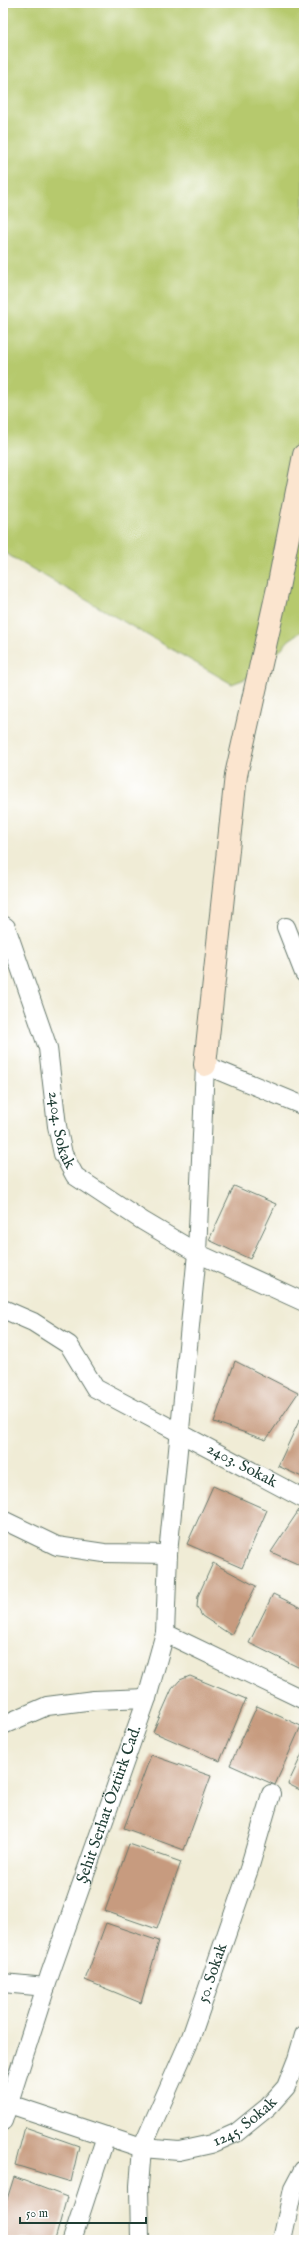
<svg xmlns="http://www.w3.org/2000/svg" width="307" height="2243" viewBox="0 0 307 2243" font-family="'IM FELL English',serif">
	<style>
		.green { fill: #b6c96d; stroke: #6a8350 }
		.building { fill: #c79b7f }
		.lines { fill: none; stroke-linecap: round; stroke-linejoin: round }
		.street-casing { stroke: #687a6d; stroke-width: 20 }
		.secondary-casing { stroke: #687a6d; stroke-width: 24 }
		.street { stroke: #fff; stroke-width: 18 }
		.secondary { stroke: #fbe5cf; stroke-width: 22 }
		.labels { text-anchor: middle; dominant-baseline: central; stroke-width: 4; stroke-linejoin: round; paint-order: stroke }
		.street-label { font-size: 16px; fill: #1f3d34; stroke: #fff }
	</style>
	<rect width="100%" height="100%" fill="#fff"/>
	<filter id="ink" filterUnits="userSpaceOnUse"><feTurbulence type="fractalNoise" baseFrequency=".025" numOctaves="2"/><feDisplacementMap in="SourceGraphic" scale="8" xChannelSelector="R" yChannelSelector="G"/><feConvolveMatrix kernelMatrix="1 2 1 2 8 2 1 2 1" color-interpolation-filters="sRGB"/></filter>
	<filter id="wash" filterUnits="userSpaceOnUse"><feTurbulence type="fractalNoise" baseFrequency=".012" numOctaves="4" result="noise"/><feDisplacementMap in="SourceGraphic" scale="16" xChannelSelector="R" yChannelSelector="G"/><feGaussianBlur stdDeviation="0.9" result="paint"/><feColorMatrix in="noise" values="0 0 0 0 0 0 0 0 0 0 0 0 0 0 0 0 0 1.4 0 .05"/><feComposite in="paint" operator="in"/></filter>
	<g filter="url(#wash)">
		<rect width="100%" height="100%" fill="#f0ecd6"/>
		<path class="green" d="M 3,3 L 304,3 L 304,630 L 289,640 L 260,673 L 232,684 L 3,552 Z"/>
		<g id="blocks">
			<path class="building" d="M 234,1186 L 276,1204 L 250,1259 L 209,1240 Z
				M 235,1361 L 298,1393 L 266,1440 L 214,1422 Z
				M 300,1419 L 304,1421 L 304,1478 L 278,1466 Z
				M 213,1486 L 267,1510 L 242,1568 L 187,1544 Z
				M 299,1510 L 304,1513 L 304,1567 L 271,1552 Z
				M 213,1563 L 256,1586 L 231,1635 L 202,1616 L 197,1607 L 198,1596 Z
				M 273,1594 L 304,1609 L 304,1664 L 302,1669 L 249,1643 Z
				M 190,1676 L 246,1699 L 220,1761 L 153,1732 L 172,1689 L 180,1680 Z
				M 257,1706 L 301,1726 L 275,1785 L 230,1765 Z
				M 304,1750 L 304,1792 L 288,1784 Z
				M 151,1755 L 211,1776 L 184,1850 L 124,1828 Z
				M 129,1844 L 181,1862 L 157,1929 L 105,1911 Z
				M 106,1923 L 159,1941 L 141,2003 L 85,1980 Z
				M 25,2127 L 79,2146 L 71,2182 L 15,2165 Z
				M 14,2177 L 67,2197 L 55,2240 L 3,2239 L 3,2212 Z"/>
		</g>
	</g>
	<g filter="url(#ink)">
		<use href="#blocks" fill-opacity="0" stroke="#687a6d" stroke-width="1"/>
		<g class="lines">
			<g class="street-casing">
				<g id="street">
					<path id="s1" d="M 3,925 L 6,927 L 48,1048 L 57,1126 L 63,1154 L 75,1176 L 143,1221 L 197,1253 L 304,1302"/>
					<path d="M 286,927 L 304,973"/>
					<path id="s2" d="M 3,1309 L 33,1322 L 69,1345 L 95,1388 L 304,1499"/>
					<path d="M 3,1520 L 57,1546 L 104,1553 L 168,1554"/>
					<path d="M 165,1633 L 304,1700"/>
					<path d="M 3,1725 L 47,1706 L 94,1700 L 147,1698"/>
					<path d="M 3,1983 L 46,1987"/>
					<path id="s3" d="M 3,2102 L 142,2148 L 179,2151 L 211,2144 L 236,2133 L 268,2107 L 286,2087 L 297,2059 L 304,2035"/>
					<path id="s4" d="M 3,2121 L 50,1974 L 147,1698 L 165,1633 L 168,1554 L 197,1253 L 205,1065 L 304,1106"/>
					<path d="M 72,2240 L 106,2136"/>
					<path id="s5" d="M 140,2240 L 139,2186 L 142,2148 L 191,2037 L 249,1869 L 271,1794"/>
					<path d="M 282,2240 L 293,2189 L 303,2170"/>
				</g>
			</g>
			<g class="secondary-casing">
				<path id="secondary" d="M 205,1065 L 236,775 L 278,588 L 304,455"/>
			</g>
			<use href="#street" class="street"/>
			<use href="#secondary" class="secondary"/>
		</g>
	</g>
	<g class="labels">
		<g class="street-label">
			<text stroke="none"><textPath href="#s1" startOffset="215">2404. Sokak</textPath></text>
			<text stroke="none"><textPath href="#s2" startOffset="292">2403. Sokak</textPath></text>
			<text stroke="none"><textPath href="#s4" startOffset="334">Şehit Serhat Öztürk Cad.</textPath></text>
			<text stroke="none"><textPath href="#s5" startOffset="281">50. Sokak</textPath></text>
			<text stroke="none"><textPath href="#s3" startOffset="257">1245. Sokak</textPath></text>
		</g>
	</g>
	<rect width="307" height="2243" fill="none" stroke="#fff" stroke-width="16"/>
	<path d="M20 2217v6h126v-6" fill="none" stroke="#1f3d34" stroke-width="2"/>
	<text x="26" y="2217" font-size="12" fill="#1f3d34" stroke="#ffffff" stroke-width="3" paint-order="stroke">50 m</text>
</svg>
